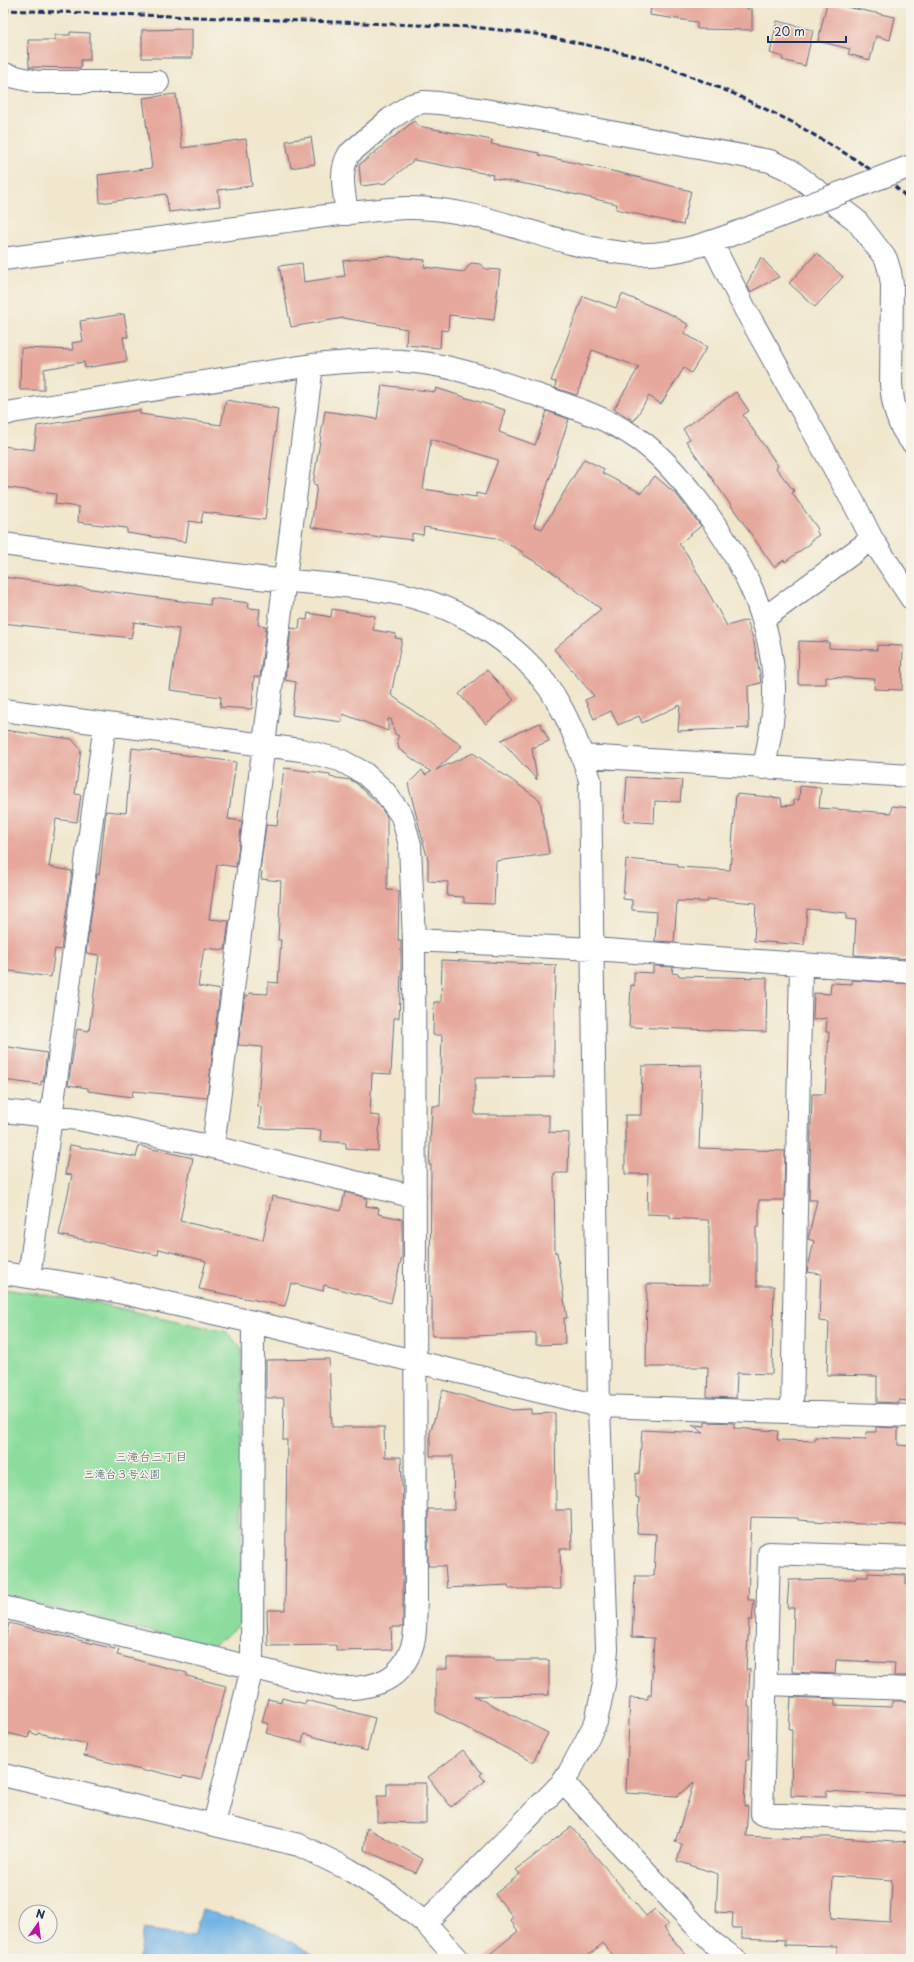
<svg xmlns="http://www.w3.org/2000/svg" width="914" height="1962" viewBox="0 0 914 1962" font-family="'Playpen Sans','Klee One',sans-serif">
	<style>
		.green { fill: #8cdd9d; stroke: #54867e }
		.water { fill: #70b2e5; stroke: #4670a2 }
		.building { fill: #e6a89c; fill-rule: evenodd }
		.lines { fill: none; stroke-linecap: round; stroke-linejoin: round }
		.minor-casing { stroke: #666f85; stroke-width: 24 }
		.minor { stroke: #fff; stroke-width: 22 }
		.rail { stroke: #1b2f5e; stroke-width: 3; stroke-dasharray: 6 3; stroke-linecap: butt }
		.minor-bridge-casing { stroke: #666f85; stroke-width: 24; stroke-linecap: butt }
		.minor-bridge { stroke: #fff; stroke-width: 22 }
		.labels { text-anchor: middle; dominant-baseline: central; stroke-width: 3; stroke-linejoin: round; paint-order: stroke }
		.park-label { font-size: 11px; fill: #375a6e; stroke: #f7f3e8 }
		.neighbourhood-label { font-size: 12px; fill: #625974; stroke: #f7f3e8 }
	</style>
	<rect width="100%" height="100%" fill="#f7f3e8"/>
	<filter id="ink" filterUnits="userSpaceOnUse"><feTurbulence type="fractalNoise" baseFrequency=".025" numOctaves="2"/><feDisplacementMap in="SourceGraphic" scale="8" xChannelSelector="R" yChannelSelector="G"/><feConvolveMatrix kernelMatrix="1 2 1 2 8 2 1 2 1" color-interpolation-filters="sRGB"/></filter>
	<filter id="wash" filterUnits="userSpaceOnUse"><feTurbulence type="fractalNoise" baseFrequency=".012" numOctaves="4" result="noise"/><feDisplacementMap in="SourceGraphic" scale="16" xChannelSelector="R" yChannelSelector="G"/><feGaussianBlur stdDeviation="0.9" result="paint"/><feColorMatrix in="noise" values="0 0 0 0 0 0 0 0 0 0 0 0 0 0 0 0 0 1.4 0 .05"/><feComposite in="paint" operator="in"/></filter>
	<g filter="url(#wash)">
		<rect width="100%" height="100%" fill="#f0e7cd"/>
		<path class="green" d="M 3,1289 L 87,1301 L 227,1332 L 242,1349 L 241,1624 L 213,1646 L 3,1597 Z"/>
		<path class="water" d="M 202,1910 L 261,1926 L 323,1959 L 138,1959 L 144,1929 L 194,1936 Z"/>
		<g id="blocks">
			<path class="building" d="M 651,3 L 747,3 L 747,9 L 752,9 L 752,30 L 697,29 L 697,22 L 650,15 Z
				M 827,3 L 895,17 L 890,40 L 876,36 L 870,60 L 848,54 L 850,49 L 818,41 Z
				M 777,21 L 813,30 L 805,66 L 782,60 L 783,57 L 770,53 Z
				M 192,29 L 192,58 L 142,58 L 142,30 Z
				M 70,32 L 90,33 L 90,60 L 81,60 L 81,68 L 29,67 L 28,40 L 55,40 L 55,35 L 70,35 Z
				M 176,94 L 182,148 L 246,139 L 252,186 L 218,190 L 220,206 L 169,212 L 166,194 L 100,203 L 98,175 L 152,168 L 143,98 Z
				M 414,121 L 418,126 L 492,140 L 491,144 L 539,153 L 539,155 L 621,173 L 691,191 L 683,225 L 616,209 L 617,204 L 542,187 L 492,178 L 493,175 L 414,160 L 386,183 L 361,186 L 359,165 Z
				M 311,137 L 315,164 L 291,168 L 286,141 Z
				M 817,253 L 843,277 L 815,307 L 789,283 Z
				M 385,256 L 425,260 L 424,267 L 464,272 L 471,263 L 480,264 L 486,269 L 500,270 L 494,320 L 449,315 L 448,331 L 441,330 L 440,348 L 406,345 L 407,329 L 343,318 L 291,327 L 279,266 L 302,263 L 304,282 L 345,276 L 343,261 Z
				M 761,257 L 779,277 L 750,292 L 747,284 Z
				M 622,294 L 672,315 L 689,325 L 684,333 L 707,347 L 691,373 L 684,368 L 661,404 L 649,396 L 634,421 L 614,409 L 639,367 L 592,350 L 577,395 L 555,388 L 556,382 L 551,381 L 583,296 L 616,308 Z
				M 124,314 L 128,337 L 123,337 L 127,361 L 85,368 L 84,362 L 44,369 L 44,390 L 20,390 L 21,348 L 73,350 L 72,343 L 83,341 L 80,321 Z
				M 382,385 L 435,392 L 436,388 L 505,410 L 499,432 L 535,445 L 547,411 L 569,419 L 534,526 L 542,529 L 584,459 L 604,469 L 602,473 L 641,493 L 655,476 L 677,495 L 701,526 L 679,544 L 687,554 L 727,626 L 747,620 L 754,642 L 761,683 L 748,686 L 749,728 L 678,731 L 680,705 L 642,723 L 639,716 L 618,725 L 611,711 L 594,719 L 585,700 L 594,696 L 554,649 L 601,609 L 548,569 L 522,554 L 523,552 L 496,538 L 424,527 L 423,535 L 412,533 L 412,540 L 380,536 L 380,538 L 311,527 L 317,485 L 313,484 L 325,411 L 377,419 ZM 431,439 L 498,460 L 485,495 L 476,493 L 476,497 L 423,489 Z
				M 736,392 L 749,411 L 743,415 L 778,466 L 776,468 L 794,491 L 792,493 L 818,529 L 816,530 L 819,535 L 810,541 L 811,543 L 785,562 L 784,560 L 774,567 L 686,441 L 690,439 L 683,429 Z
				M 226,400 L 278,409 L 265,520 L 203,512 L 201,523 L 189,521 L 186,542 L 127,533 L 127,528 L 78,522 L 79,507 L 55,504 L 56,494 L 3,487 L 3,446 L 34,450 L 37,426 L 140,410 L 140,414 L 221,425 Z
				M 3,577 L 210,605 L 211,598 L 249,603 L 248,608 L 260,609 L 258,625 L 266,626 L 260,677 L 254,677 L 252,709 L 220,707 L 221,697 L 170,690 L 179,629 L 134,622 L 131,638 L 3,623 Z
				M 332,609 L 375,616 L 373,630 L 396,634 L 395,638 L 402,639 L 391,695 L 462,746 L 436,770 L 473,753 L 540,800 L 549,854 L 496,861 L 494,904 L 464,903 L 464,897 L 447,896 L 448,882 L 428,881 L 428,860 L 408,784 L 422,770 L 425,775 L 431,772 L 399,749 L 397,739 L 399,736 L 395,734 L 391,719 L 388,719 L 388,731 L 343,714 L 342,722 L 292,715 L 296,682 L 285,680 L 291,628 L 299,629 L 300,619 L 307,620 L 308,613 L 331,617 Z
				M 799,641 L 829,642 L 829,648 L 877,650 L 877,645 L 903,646 L 902,690 L 874,689 L 875,679 L 826,677 L 826,684 L 798,684 Z
				M 487,670 L 514,700 L 486,724 L 459,694 Z
				M 540,723 L 549,741 L 532,748 L 537,780 L 501,740 Z
				M 3,730 L 72,739 L 81,750 L 75,794 L 81,795 L 77,822 L 56,819 L 49,867 L 72,871 L 61,950 L 55,949 L 51,977 L 3,970 Z
				M 132,748 L 236,762 L 228,819 L 242,821 L 236,867 L 217,864 L 209,919 L 229,921 L 225,950 L 204,948 L 198,986 L 220,990 L 207,1098 L 133,1091 L 132,1097 L 88,1091 L 88,1088 L 68,1085 L 77,1029 L 89,1031 L 99,955 L 86,953 L 97,874 L 99,875 L 106,811 L 126,813 Z
				M 284,768 L 330,774 L 330,777 L 350,780 L 356,783 L 379,805 L 387,817 L 387,890 L 399,891 L 398,940 L 401,940 L 401,973 L 399,1018 L 394,1018 L 391,1074 L 372,1073 L 370,1115 L 380,1116 L 378,1151 L 346,1149 L 346,1143 L 320,1141 L 321,1130 L 260,1128 L 261,1107 L 258,1106 L 258,1100 L 262,1047 L 238,1045 L 245,995 L 248,996 L 249,993 L 268,994 L 268,982 L 278,983 L 281,940 L 278,940 L 281,881 L 261,879 L 262,872 L 260,871 L 266,825 L 277,826 Z
				M 627,777 L 682,780 L 680,802 L 655,801 L 654,823 L 624,821 Z
				M 800,786 L 821,788 L 819,808 L 891,813 L 892,806 L 911,808 L 911,959 L 854,955 L 856,920 L 846,919 L 846,913 L 807,909 L 804,945 L 754,941 L 756,903 L 708,899 L 707,902 L 677,901 L 674,942 L 655,941 L 657,912 L 632,910 L 632,900 L 623,899 L 626,859 L 678,864 L 678,867 L 730,870 L 736,794 L 781,798 L 782,806 L 794,805 L 794,799 L 799,800 Z
				M 442,960 L 556,965 L 554,1005 L 554,1077 L 475,1078 L 475,1115 L 549,1115 L 549,1132 L 569,1133 L 568,1173 L 554,1173 L 555,1253 L 557,1252 L 567,1318 L 564,1318 L 565,1344 L 536,1345 L 536,1333 L 476,1336 L 432,1336 L 432,1298 L 430,1298 L 431,1165 L 429,1165 L 432,1106 L 440,1106 L 442,1035 L 433,1035 L 434,1002 L 441,1002 Z
				M 653,966 L 673,967 L 672,973 L 679,974 L 678,976 L 767,978 L 766,1032 L 629,1027 L 631,985 L 634,986 L 634,972 L 653,973 Z
				M 852,980 L 911,984 L 911,1385 L 909,1385 L 908,1401 L 899,1400 L 899,1403 L 877,1402 L 877,1376 L 827,1375 L 829,1322 L 819,1321 L 821,1274 L 807,1272 L 814,1241 L 808,1239 L 817,1200 L 809,1200 L 812,1094 L 825,1094 L 829,1032 L 826,1032 L 827,1018 L 813,1020 L 814,993 L 830,994 L 831,983 L 852,984 Z
				M 3,1046 L 47,1053 L 43,1082 L 41,1081 L 41,1085 L 3,1080 Z
				M 702,1065 L 699,1148 L 785,1151 L 784,1200 L 759,1200 L 759,1227 L 756,1227 L 756,1281 L 757,1281 L 757,1286 L 774,1286 L 772,1374 L 737,1373 L 736,1398 L 707,1397 L 708,1367 L 646,1367 L 647,1284 L 709,1285 L 709,1227 L 708,1220 L 670,1218 L 670,1215 L 647,1214 L 648,1174 L 625,1174 L 625,1115 L 641,1115 L 642,1066 Z
				M 70,1145 L 136,1157 L 139,1146 L 193,1158 L 180,1221 L 263,1240 L 272,1196 L 341,1211 L 345,1192 L 367,1198 L 366,1206 L 379,1208 L 378,1214 L 402,1219 L 402,1256 L 391,1303 L 324,1285 L 323,1291 L 291,1283 L 285,1306 L 199,1289 L 206,1261 L 159,1249 L 158,1255 L 59,1235 L 72,1175 L 65,1174 Z
				M 329,1359 L 332,1427 L 384,1427 L 385,1457 L 401,1457 L 403,1509 L 403,1627 L 391,1627 L 392,1650 L 336,1651 L 336,1645 L 268,1646 L 267,1610 L 285,1610 L 287,1440 L 283,1440 L 284,1398 L 266,1398 L 266,1360 Z
				M 443,1390 L 512,1410 L 531,1409 L 531,1414 L 555,1413 L 556,1510 L 571,1510 L 572,1549 L 560,1549 L 561,1589 L 509,1589 L 508,1585 L 447,1588 L 445,1566 L 428,1566 L 428,1509 L 454,1509 L 453,1456 L 430,1456 L 430,1433 Z
				M 705,1422 L 734,1423 L 734,1428 L 778,1431 L 777,1440 L 815,1441 L 815,1437 L 866,1439 L 867,1432 L 876,1432 L 876,1427 L 898,1428 L 898,1445 L 911,1446 L 911,1525 L 860,1524 L 798,1520 L 798,1518 L 751,1517 L 748,1600 L 754,1600 L 752,1620 L 749,1620 L 746,1669 L 750,1669 L 748,1707 L 750,1707 L 750,1718 L 749,1760 L 746,1760 L 744,1806 L 748,1806 L 746,1836 L 801,1839 L 801,1837 L 829,1837 L 893,1842 L 911,1841 L 911,1959 L 837,1959 L 837,1946 L 785,1945 L 785,1940 L 742,1938 L 742,1928 L 732,1928 L 733,1913 L 716,1912 L 718,1874 L 677,1861 L 682,1844 L 675,1842 L 694,1782 L 677,1796 L 626,1793 L 630,1698 L 648,1699 L 648,1695 L 651,1695 L 654,1638 L 632,1637 L 635,1576 L 654,1576 L 656,1534 L 637,1533 L 639,1498 L 636,1497 L 636,1473 L 639,1474 L 642,1430 L 704,1433 L 692,1425 L 705,1426 ZM 833,1876 L 892,1880 L 890,1922 L 831,1918 Z
				M 868,1573 L 906,1575 L 906,1584 L 909,1584 L 909,1591 L 911,1591 L 911,1676 L 894,1676 L 895,1663 L 836,1660 L 835,1674 L 792,1672 L 794,1608 L 787,1608 L 789,1580 L 856,1579 L 856,1577 L 868,1577 Z
				M 9,1623 L 119,1650 L 117,1655 L 187,1673 L 187,1676 L 226,1686 L 201,1780 L 183,1776 L 182,1778 L 150,1770 L 149,1772 L 84,1756 L 87,1744 L 38,1733 L 37,1735 L 30,1732 L 28,1738 L 3,1732 L 3,1651 Z
				M 447,1658 L 493,1658 L 493,1660 L 549,1660 L 549,1695 L 474,1696 L 548,1733 L 533,1762 L 436,1712 L 436,1669 L 447,1669 Z
				M 791,1697 L 835,1699 L 835,1705 L 892,1707 L 892,1701 L 911,1701 L 911,1796 L 826,1791 L 826,1797 L 791,1796 L 792,1729 L 789,1729 Z
				M 282,1698 L 305,1704 L 306,1700 L 375,1718 L 367,1751 L 304,1734 L 302,1743 L 266,1733 L 269,1724 L 262,1722 L 268,1699 L 281,1702 Z
				M 463,1750 L 482,1773 L 480,1775 L 485,1781 L 451,1807 L 428,1777 Z
				M 387,1783 L 426,1783 L 426,1823 L 377,1822 L 377,1796 L 387,1796 Z
				M 571,1827 L 646,1916 L 655,1909 L 668,1925 L 664,1928 L 689,1959 L 616,1959 L 603,1943 L 584,1959 L 484,1959 L 518,1931 L 510,1920 L 513,1917 L 495,1894 L 520,1874 L 516,1870 Z
				M 367,1828 L 423,1859 L 416,1873 L 364,1850 Z"/>
		</g>
	</g>
	<g filter="url(#ink)">
		<use href="#blocks" fill-opacity="0" stroke="#666f85" stroke-width="1"/>
		<g class="lines">
			<g class="minor-casing">
				<path id="minor" d="M 3,74 L 37,82 L 158,82
					M 347,214 C 345,195 338,172 349,154 L 390,119 L 411,105 L 424,102 L 439,103 L 511,114 L 770,161 L 790,170 L 856,220 L 886,259 L 890,272 L 892,285 L 891,384 C 893,405 897,425 911,441
					M 712,243 L 745,309 L 856,507 L 872,539 L 911,598
					M 3,259 C 91,247 178,236 266,224 C 312,218 360,210 407,208 C 486,206 557,250 635,254 C 677,256 716,241 754,226
					M 3,415 L 12,412 L 312,365 C 355,361 398,357 441,366 C 476,373 510,385 543,397 C 576,408 609,419 638,439 C 680,468 733,545 753,592 C 765,621 773,655 774,686 C 775,714 769,741 764,768
					M 3,544 C 86,555 168,567 251,577 C 293,582 335,584 377,590 C 448,599 523,640 559,704 C 573,728 582,754 590,780 L 599,1406 L 607,1649 L 604,1684 L 596,1722 L 569,1773 L 563,1782 L 425,1923
					M 763,619 L 872,539
					M 3,710 L 301,750 L 340,760 L 364,773 L 384,791 L 402,816 L 410,845 L 414,940 L 416,1599 C 415,1612 416,1626 414,1639 C 405,1680 375,1690 337,1688 L 3,1607
					M 583,756 L 911,776
					M 414,940 L 593,949 L 911,972
					M 3,1111 L 78,1119 L 213,1147 L 415,1197
					M 213,1147 L 312,365
					M 3,1273 L 110,1290 L 253,1322 L 599,1406 L 911,1416
					M 29,1277 L 105,724
					M 792,1411 L 801,965
					M 911,1558 L 769,1553 L 762,1814 L 911,1821
					M 766,1684 L 911,1689
					M 3,1775 L 299,1845 L 348,1869 L 390,1895 L 425,1923 L 458,1959
					M 563,1782 L 694,1924 L 714,1944 L 735,1959
					M 214,1824 L 252,1668 L 253,1322"/>
			</g>
			<use href="#minor" class="minor"/>
			<path class="rail" d="M 3,10 L 473,27 L 536,34 L 587,45 L 644,58 L 687,75 L 732,93 L 792,122 L 853,158 L 891,183 L 911,201"/>
			<g class="minor-bridge-casing">
				<path id="minor-bridge" d="M 754,226 L 911,166"/>
			</g>
			<use href="#minor-bridge" class="minor-bridge"/>
		</g>
	</g>
	<g class="labels">
		<g class="park-label">
			<text x="122" y="1473">三滝台３号公園</text>
		</g>
		<g class="neighbourhood-label">
			<text x="151" y="1456">三滝台三丁目</text>
		</g>
	</g>
	<rect width="914" height="1962" fill="none" stroke="#f7f3e8" stroke-width="16"/>
	<g transform="translate(38 1924) rotate(14)"><circle r="19" fill="#f7f3e8" stroke="#9fa5b1"/>
	<path d="M0-3L7 15L0 10L-7 15Z" fill="#b5179e"/>
	<text y="-6" font-size="11" font-weight="bold" text-anchor="middle" fill="#1b2f5e">N</text>
	</g>
	<path d="M768 36v6h78v-6" fill="none" stroke="#1b2f5e" stroke-width="2"/>
	<text x="774" y="36" font-size="12" fill="#1b2f5e" stroke="#f7f3e8" stroke-width="3" paint-order="stroke">20 m</text>
</svg>
